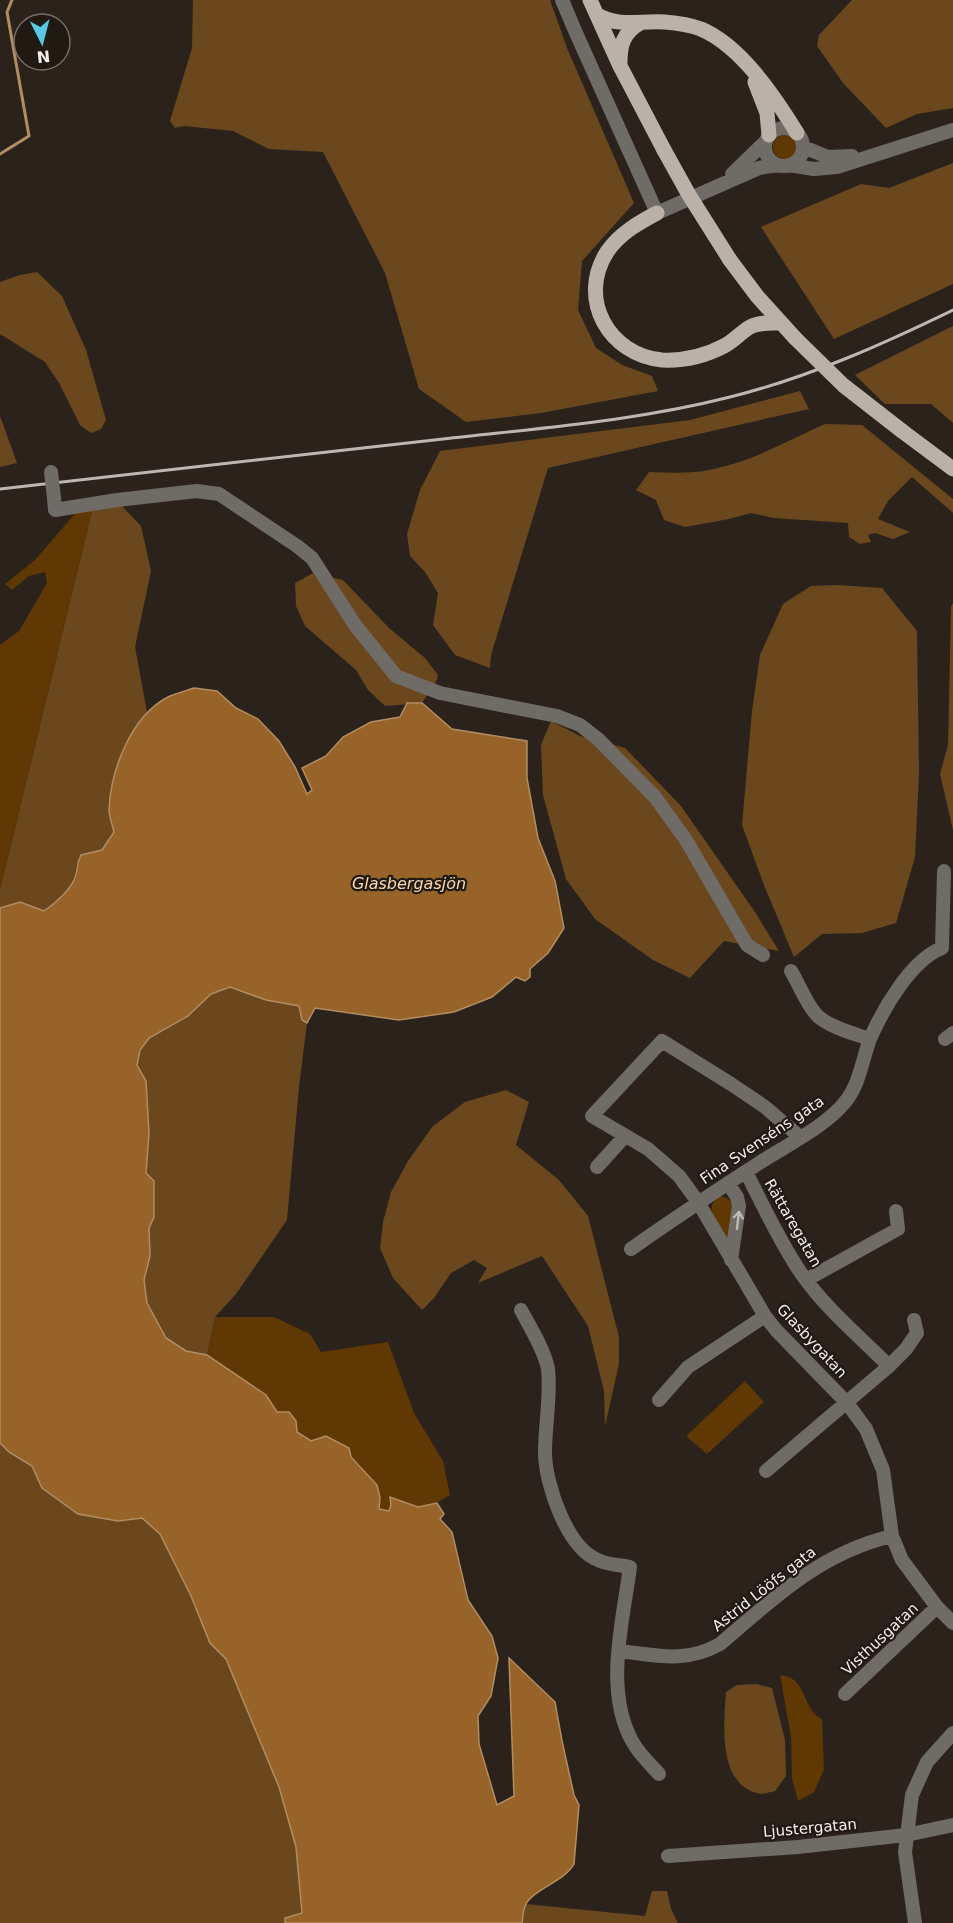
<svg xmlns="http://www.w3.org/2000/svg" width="953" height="1923" viewBox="0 0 953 1923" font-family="'DejaVu Sans',sans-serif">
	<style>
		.green { fill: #5f3804 }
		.forest { fill: #6b471e }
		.water { fill: #976328; stroke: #b38d62; stroke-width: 1.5 }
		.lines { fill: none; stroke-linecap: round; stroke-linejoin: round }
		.stream { stroke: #b38d62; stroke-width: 3 }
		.minor { stroke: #6f6b67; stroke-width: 14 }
		.major { stroke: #bab2a9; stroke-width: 15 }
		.rail { stroke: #beb7b1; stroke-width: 3 }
		.minor-bridge { stroke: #6f6b67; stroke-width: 14 }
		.major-bridge { stroke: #bab2a9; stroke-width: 15 }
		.oneway { stroke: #bfbab5 }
		.labels { text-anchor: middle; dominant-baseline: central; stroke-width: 4.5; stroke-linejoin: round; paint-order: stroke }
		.street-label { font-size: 15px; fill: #f4eee9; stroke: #211a12 }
		.water-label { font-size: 16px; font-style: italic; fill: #fad6b2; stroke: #211a12 }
	</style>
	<rect width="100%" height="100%" fill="#2b231b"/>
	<path class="green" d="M773 147a12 12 0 1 1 24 0a12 12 0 1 1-24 0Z
		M 94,503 L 0,890 L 0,645 L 19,631 L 47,583 L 45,572 L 29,576 L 12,590 L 5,584 L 35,560 L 78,510 Z
		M 719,1196 C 741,1197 731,1223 728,1238 L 725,1237 C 717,1223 703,1208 719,1196 Z
		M 215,1317 L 274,1317 L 310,1334 L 321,1352 L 388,1342 L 414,1413 L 443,1461 L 450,1495 C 423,1512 418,1507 390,1497 L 391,1505 L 389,1511 L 379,1509 L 380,1498 L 360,1465 L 351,1457 L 311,1441 L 297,1432 L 296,1421 L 277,1412 L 266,1395 L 207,1355 Z
		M 745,1381 L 764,1402 L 707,1454 L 686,1436 Z
		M 780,1675 C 808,1677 801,1709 822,1719 L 824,1770 L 814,1792 L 798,1801 L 792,1779 L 791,1737 Z"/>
	<path class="forest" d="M 193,0 L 550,0 L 567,48 L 634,203 L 582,261 L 578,310 L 596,348 L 622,365 L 652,376 L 658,391 L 541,413 L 466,422 L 419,389 L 385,273 L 323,152 L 269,149 L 233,131 L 184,126 L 175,128 L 170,121 L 192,48 Z
		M 852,0 L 953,0 L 953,108 L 917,114 L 886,128 L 843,83 L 817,46 L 819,35 Z
		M 953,163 L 953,284 L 834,339 L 761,227 L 861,184 L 889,188 Z
		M 37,272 L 62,296 L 86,350 L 106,420 L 101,429 L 91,433 L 80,425 L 59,383 L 45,362 L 0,334 L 0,282 L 20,275 Z
		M 953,326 L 953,423 L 931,404 L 885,404 L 855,375 Z
		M 800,391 L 809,409 L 548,468 L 491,655 L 490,668 L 455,655 L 433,625 L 438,593 L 425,572 L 410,556 L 407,534 L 420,490 L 440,451 L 690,420 Z
		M 0,416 L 17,463 L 0,467 Z
		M 825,424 L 862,425 L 953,499 L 953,513 L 912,477 L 888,501 L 878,519 L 910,532 L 893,539 L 875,533 L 868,535 L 871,542 L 860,544 L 849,537 L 848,523 L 774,518 L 751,513 L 729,519 L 685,527 L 664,520 L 656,500 L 636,490 L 649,472 C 672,473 696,474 718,468 C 755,460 791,439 825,424 Z
		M 94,503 L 119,503 L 141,526 L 151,571 L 135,647 L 147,712 L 130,737 L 109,811 L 114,831 L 102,850 L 76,865 C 76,885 60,900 44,911 L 20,902 L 0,908 L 0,890 Z
		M 313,573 L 343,580 L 389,628 L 425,658 L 438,675 L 437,680 L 422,703 L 385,706 L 368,690 L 356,670 L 305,626 L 296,606 L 295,583 Z
		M 837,585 L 882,588 L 917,631 L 919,773 L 915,857 L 896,923 L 862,933 L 822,934 L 794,957 L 764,885 L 742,825 L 752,711 L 760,655 L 783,604 L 811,586 Z
		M 953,603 L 953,830 L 940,774 L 948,745 L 951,607 Z
		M 551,721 L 580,736 L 625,748 L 681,806 L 755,912 L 779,951 L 724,941 L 690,978 L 653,960 L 595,919 L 566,879 L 543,795 L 541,745 Z
		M 230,987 L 266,1000 L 299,1006 L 302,1020 L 307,1023 L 299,1087 L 287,1220 L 236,1294 L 215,1317 L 207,1355 L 186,1351 L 166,1338 L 147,1303 L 144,1280 L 150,1256 L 149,1228 L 154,1217 L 146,1173 L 149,1133 L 146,1081 L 137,1065 L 140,1050 L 149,1038 L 188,1016 L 211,994 Z
		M 506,1090 L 529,1102 L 516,1145 L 559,1180 L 588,1216 L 619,1337 L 619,1364 L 605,1426 L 604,1391 L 588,1326 L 542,1256 L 478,1283 L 487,1268 L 474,1260 L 451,1273 L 434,1298 L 422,1310 L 393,1278 L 380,1248 L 383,1222 L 391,1192 L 408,1161 L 433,1126 L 465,1102 Z
		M 0,1443 L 9,1452 L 32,1466 L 42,1488 L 118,1521 L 142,1518 L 160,1533 L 191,1596 L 210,1643 L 226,1659 L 279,1787 L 296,1847 L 302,1913 L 285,1918 L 285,1923 L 0,1923 Z
		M 756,1684 L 772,1688 L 785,1740 L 786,1776 L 775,1791 C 770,1792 762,1795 757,1793 C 717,1783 724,1722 726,1692 L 737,1685 Z
		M 652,1891 L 667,1891 L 671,1909 L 678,1923 L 522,1923 L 526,1904 L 645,1916 Z"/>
	<path class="water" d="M 194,688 L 217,691 L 236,708 L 258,719 L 279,741 L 295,767 L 307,794 L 312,790 L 302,768 L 326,756 L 343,737 L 371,722 L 400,717 L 407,703 L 422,703 L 452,729 L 527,741 L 527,778 L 538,838 L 555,881 L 564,928 L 548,953 L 530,969 L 530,977 L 525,981 L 516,977 L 492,997 L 454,1012 L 399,1020 L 315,1008 L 307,1023 L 302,1020 L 299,1006 L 266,1000 L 230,987 L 211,994 L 188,1016 L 149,1038 L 140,1050 L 137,1065 L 146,1081 L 149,1133 L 146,1173 L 154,1181 L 154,1217 L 149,1228 L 150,1256 L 144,1280 L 147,1303 L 166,1338 L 186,1351 L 207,1355 L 266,1395 L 277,1412 L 289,1412 L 296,1421 L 297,1432 L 311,1441 L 326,1436 L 349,1448 L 351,1457 L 377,1485 L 380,1498 L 379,1509 L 389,1511 L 391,1505 L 390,1497 L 418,1507 L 437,1503 L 444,1514 L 440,1519 L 452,1532 L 468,1600 L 492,1636 L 498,1658 L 491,1696 L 478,1716 L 479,1744 L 497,1805 L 514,1796 L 509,1658 L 555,1702 L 562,1741 L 574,1795 L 579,1805 L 574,1864 C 565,1881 534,1889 526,1904 C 523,1909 523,1918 522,1923 L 285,1923 L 285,1918 L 302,1913 L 296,1847 L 279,1787 L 226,1659 L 210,1643 L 191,1596 L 160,1534 L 142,1518 L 118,1521 L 78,1514 L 42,1488 L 32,1466 L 9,1452 L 0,1443 L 0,908 L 20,902 L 44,911 C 56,903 73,888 76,874 C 78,866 76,865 81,855 L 102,850 L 114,832 C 112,824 109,816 109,809 C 111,770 131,716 168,697 C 176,693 186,691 194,688 Z"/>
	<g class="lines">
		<path class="stream" d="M 0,154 L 29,136 L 7,12 L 12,0"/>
		<path class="minor" d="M 562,0 L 576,33 L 657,213 L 759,168 L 778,165
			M765 147a19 19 0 1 1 38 0a19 19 0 1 1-38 0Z
			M 803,147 L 828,157 L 852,156
			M 789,165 L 814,169 L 837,167 L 953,130
			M 732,174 L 765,142
			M 54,498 L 55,510 L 117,500 L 197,491 L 219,494 L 297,546 L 312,558 L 355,625 L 396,676 L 440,693 L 557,716 L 580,725 L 598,739 L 655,797 L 686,840 L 747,945 L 763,955
			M 942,948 L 944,871
			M 791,971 C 799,984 805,1001 815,1013 C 825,1026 855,1034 870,1039
			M 945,1039 L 953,1033
			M 800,1137 L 765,1107 L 731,1084 L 662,1041 L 592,1116 L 648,1149 L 679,1176 L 698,1202 L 765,1316 L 776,1330 L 847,1403 L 866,1429 L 883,1470 L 892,1536 L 902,1560 L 937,1607 L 953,1623
			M 597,1167 L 625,1136
			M 746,1172 C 763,1205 779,1241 801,1273 C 825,1308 859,1336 889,1366
			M 728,1183 L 737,1197 L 739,1206 L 731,1260
			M 631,1249 C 675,1218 719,1189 764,1160 C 789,1144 826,1126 845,1102 C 860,1084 862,1060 870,1039 C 883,1009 911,960 942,948
			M 806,1280 L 898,1229 L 896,1211
			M 521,1310 C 530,1327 545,1351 548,1369 C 551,1396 545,1425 545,1452 C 545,1484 567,1548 598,1560 C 608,1565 620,1565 630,1567 C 623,1621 604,1690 632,1741 C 639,1754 650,1764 659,1774
			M 659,1400 L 688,1367 L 765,1316
			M 766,1471 L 888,1367 L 906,1349 L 917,1333 L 914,1320
			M 619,1651 C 656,1655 685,1664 720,1644 C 774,1598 820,1553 892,1536
			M 845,1694 L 937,1607
			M 668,1856 L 798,1847 L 906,1835 L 953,1825
			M 915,1923 L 905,1852 L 912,1795 L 927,1762 L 953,1733"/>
		<path class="major" d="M 590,0 L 619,64 L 664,150
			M 597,15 C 622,28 639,20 665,22 C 677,23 690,25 701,29 C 741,46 775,97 797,133
			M 620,63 C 620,45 623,33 640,23
			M 755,82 L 767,113 L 769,135
			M 657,213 C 638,223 619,234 607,252 C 577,299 609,355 662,360 C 684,361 705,356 724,346 C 734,341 741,332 750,327 C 759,322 771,323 781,323
			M 730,260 L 757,296 L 795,338
			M 902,431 L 953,469"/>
		<path class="rail" d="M 0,489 C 148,472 296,456 443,439 C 539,428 636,421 730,397 C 807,378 881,345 953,310"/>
		<path class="minor-bridge" d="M 51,472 L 54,498"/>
		<path class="major-bridge" d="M 664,150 L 689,195 L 730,260
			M 795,338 L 843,385 L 902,431"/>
	</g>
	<defs><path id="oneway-shaft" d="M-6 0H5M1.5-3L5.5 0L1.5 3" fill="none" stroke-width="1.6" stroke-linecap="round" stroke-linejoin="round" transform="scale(1.5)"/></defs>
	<use class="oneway" href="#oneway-shaft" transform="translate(738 1220) rotate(-83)"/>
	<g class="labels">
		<g class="street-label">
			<text transform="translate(762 1140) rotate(-34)">Fina Svenséns gata</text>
			<text transform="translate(793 1223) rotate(60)">Rättaregatan</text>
			<text transform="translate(812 1341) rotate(47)">Glasbygatan</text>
			<text transform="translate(764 1589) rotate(-38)">Astrid Lööfs gata</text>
			<text transform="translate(880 1639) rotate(-43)">Visthusgatan</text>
			<text transform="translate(810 1828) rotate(-5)">Ljustergatan</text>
		</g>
		<g class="water-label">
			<text x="409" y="883">Glasbergasjön</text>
		</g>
	</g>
	<g transform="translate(42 42) rotate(174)"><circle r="28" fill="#211a12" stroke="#756f68" stroke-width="1.5"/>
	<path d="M0-4.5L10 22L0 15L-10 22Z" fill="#59c8e4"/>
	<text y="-9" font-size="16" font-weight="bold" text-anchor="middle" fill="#f4eee9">N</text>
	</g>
</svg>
